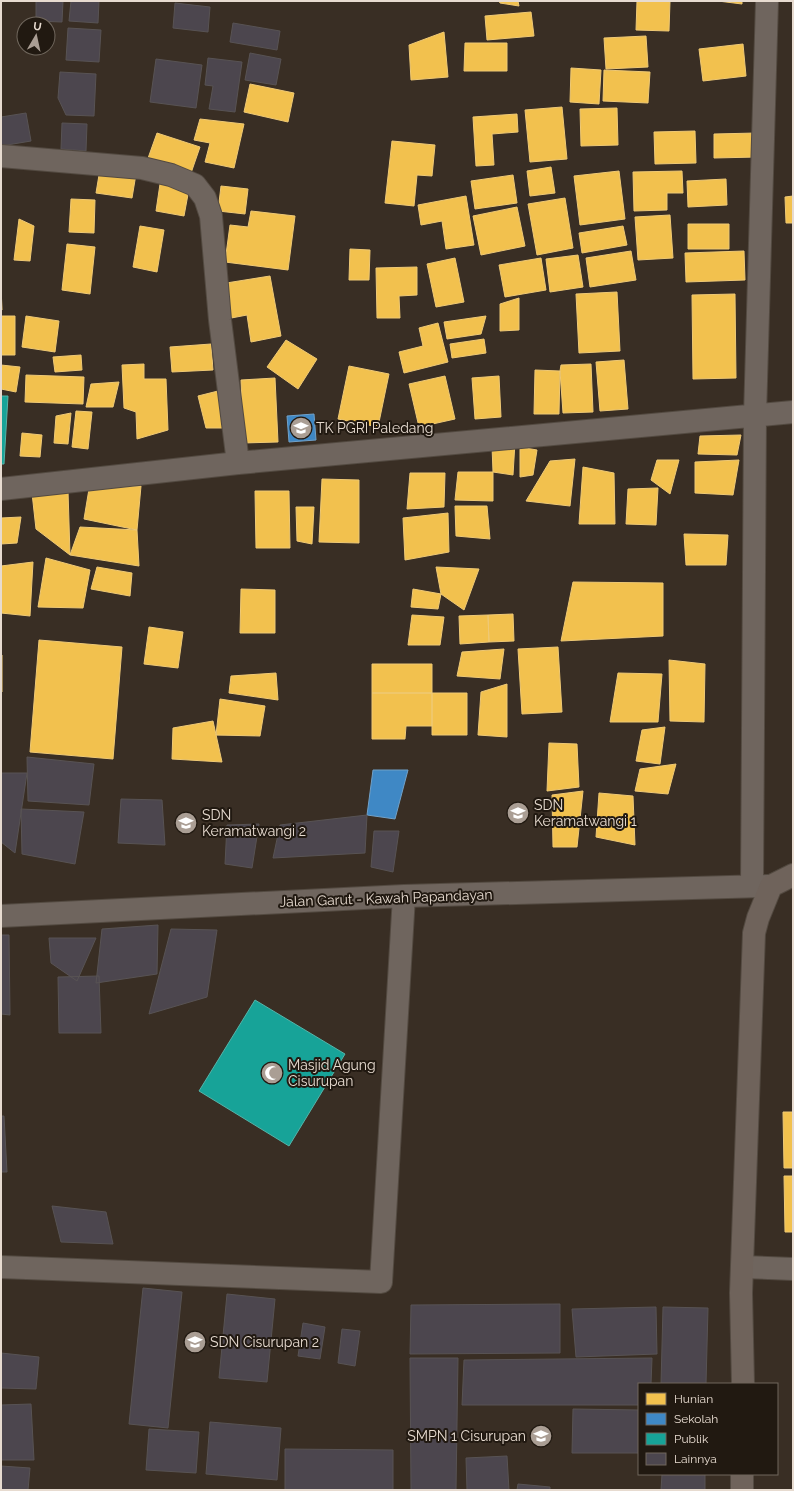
<svg xmlns="http://www.w3.org/2000/svg" width="794" height="1491" viewBox="0 0 794 1491" font-family="Raleway,sans-serif">
	<style>
		.homes { fill: #f2c14e; stroke: #efc975 }
		.schools { fill: #3f88c5; stroke: #71a1c8 }
		.public { fill: #17a398; stroke: #55b4a9 }
		.building { fill: #4c464e; stroke: #585354 }
		.lines { fill: none; stroke-linecap: round; stroke-linejoin: round }
		.minor-casing { stroke: #534a41; stroke-width: 24 }
		.primary-casing { stroke: #534a41; stroke-width: 24 }
		.minor { stroke: #6f655e; stroke-width: 22 }
		.primary { stroke: #6f635b; stroke-width: 22 }
		.labels { text-anchor: middle; dominant-baseline: central; stroke-width: 4; stroke-linejoin: round; paint-order: stroke }
		.poi-label { font-size: 14px; fill: #e7dbd0; stroke: #211911; text-anchor: start }
		.street-label { font-size: 14px; fill: #e7dbd0; stroke: #211911 }
	</style>
	<rect width="100%" height="100%" fill="#392e24"/>
	<path class="homes" d="M 499,1 L 518,1 L 519,6 L 500,3 Z
		M 637,1 L 670,1 L 669,31 L 636,30 Z
		M 718,1 L 742,1 L 742,4 Z
		M 531,12 L 534,36 L 487,40 L 485,16 Z
		M 444,32 L 448,77 L 411,80 L 409,45 Z
		M 646,36 L 648,67 L 606,69 L 604,38 Z
		M 465,43 L 507,43 L 507,71 L 464,71 Z
		M 743,44 L 746,76 L 703,81 L 699,49 Z
		M 571,68 L 601,70 L 599,104 L 570,102 Z
		M 604,70 L 650,72 L 648,103 L 603,101 Z
		M 250,84 L 294,93 L 288,122 L 244,112 Z
		M 562,107 L 567,159 L 530,162 L 525,110 Z
		M 617,108 L 618,145 L 581,146 L 580,109 Z
		M 517,114 L 518,132 L 492,134 L 494,165 L 476,166 L 473,117 Z
		M 200,119 L 244,124 L 234,168 L 205,162 L 210,143 L 194,140 Z
		M 695,131 L 696,163 L 655,164 L 654,132 Z
		M 157,133 L 200,147 L 190,176 L 147,161 Z
		M 756,133 L 757,157 L 714,158 L 714,134 Z
		M 392,141 L 435,145 L 432,176 L 417,175 L 414,206 L 385,203 Z
		M 551,167 L 555,193 L 530,196 L 527,171 Z
		M 100,169 L 136,174 L 132,198 L 96,193 Z
		M 619,171 L 625,219 L 580,225 L 574,176 Z
		M 682,171 L 683,193 L 667,193 L 667,210 L 634,211 L 633,172 Z
		M 513,175 L 517,203 L 475,209 L 471,181 Z
		M 726,179 L 727,205 L 688,207 L 687,181 Z
		M 160,184 L 189,189 L 184,216 L 156,211 Z
		M 221,186 L 248,189 L 245,214 L 218,211 Z
		M 466,196 L 474,245 L 446,249 L 442,221 L 421,225 L 418,205 Z
		M 793,196 L 793,223 L 786,223 L 785,197 Z
		M 565,198 L 573,248 L 537,255 L 528,204 Z
		M 71,199 L 95,200 L 94,233 L 69,232 Z
		M 517,207 L 525,246 L 481,255 L 473,216 Z
		M 251,211 L 295,216 L 288,270 L 225,262 L 230,225 L 248,227 Z
		M 670,215 L 673,258 L 638,260 L 635,217 Z
		M 19,219 L 34,226 L 30,261 L 14,260 Z
		M 688,224 L 729,224 L 729,249 L 688,249 Z
		M 140,226 L 164,230 L 157,272 L 133,267 Z
		M 623,226 L 627,245 L 582,253 L 579,233 Z
		M 67,244 L 95,247 L 90,294 L 62,290 Z
		M 350,249 L 370,250 L 369,280 L 349,280 Z
		M 631,251 L 636,280 L 590,287 L 586,258 Z
		M 744,251 L 745,280 L 686,282 L 685,253 Z
		M 578,255 L 583,287 L 550,292 L 546,259 Z
		M 455,258 L 464,302 L 436,307 L 427,264 Z
		M 541,258 L 546,290 L 505,297 L 499,265 Z
		M 417,267 L 417,295 L 399,296 L 400,318 L 377,318 L 376,268 Z
		M 270,276 L 281,336 L 251,342 L 247,315 L 226,319 L 220,284 Z
		M 1,287 L 2,310 L 1,310 Z
		M 617,292 L 620,351 L 579,353 L 576,294 Z
		M 735,294 L 736,378 L 693,379 L 692,295 Z
		M 519,298 L 519,330 L 500,331 L 500,304 Z
		M 1,316 L 15,316 L 15,355 L 1,355 Z
		M 26,316 L 59,321 L 55,352 L 22,347 Z
		M 486,316 L 481,334 L 447,339 L 444,322 Z
		M 438,323 L 448,362 L 404,373 L 399,352 L 423,346 L 419,328 Z
		M 484,339 L 486,353 L 452,358 L 450,344 Z
		M 286,340 L 317,359 L 298,389 L 267,367 Z
		M 211,344 L 213,370 L 172,372 L 170,347 Z
		M 81,355 L 82,370 L 55,372 L 53,357 Z
		M 624,360 L 628,409 L 600,411 L 596,362 Z
		M 144,364 L 144,379 L 166,379 L 168,430 L 137,439 L 136,412 L 124,408 L 122,365 Z
		M 591,364 L 593,412 L 563,413 L 560,371 L 561,365 Z
		M 1,365 L 20,367 L 16,392 L 1,389 Z
		M 349,366 L 389,374 L 378,427 L 338,419 Z
		M 535,370 L 560,371 L 559,414 L 534,414 Z
		M 26,375 L 84,377 L 83,404 L 25,402 Z
		M 445,376 L 455,419 L 419,427 L 409,384 Z
		M 499,376 L 501,417 L 475,419 L 472,378 Z
		M 275,378 L 278,442 L 243,443 L 241,380 Z
		M 119,382 L 113,407 L 86,407 L 91,384 Z
		M 218,391 L 228,428 L 206,428 L 198,396 Z
		M 76,411 L 92,412 L 88,449 L 72,447 Z
		M 71,413 L 68,444 L 54,443 L 56,416 Z
		M 22,433 L 42,435 L 40,457 L 20,456 Z
		M 741,435 L 737,455 L 698,454 L 700,436 Z
		M 515,442 L 513,475 L 493,472 L 492,446 Z
		M 520,447 L 537,450 L 533,475 L 520,477 Z
		M 575,459 L 570,506 L 526,501 L 550,461 Z
		M 657,460 L 679,460 L 670,494 L 651,480 Z
		M 739,460 L 733,495 L 695,493 L 695,462 Z
		M 583,467 L 614,473 L 615,524 L 579,524 Z
		M 458,472 L 493,472 L 493,501 L 455,500 Z
		M 410,473 L 445,473 L 444,507 L 407,509 Z
		M 322,479 L 359,480 L 359,543 L 319,542 Z
		M 141,486 L 137,530 L 84,519 L 89,489 Z
		M 658,488 L 656,525 L 626,524 L 628,489 Z
		M 68,491 L 70,555 L 36,529 L 32,493 Z
		M 255,491 L 289,491 L 290,548 L 256,548 Z
		M 455,506 L 487,506 L 490,539 L 456,536 Z
		M 296,507 L 314,507 L 312,544 L 297,541 Z
		M 448,513 L 449,552 L 405,560 L 403,518 Z
		M 21,517 L 17,543 L 1,544 L 1,518 Z
		M 80,527 L 137,530 L 139,566 L 70,555 Z
		M 684,534 L 728,535 L 726,565 L 686,565 Z
		M 46,558 L 90,570 L 83,608 L 38,607 Z
		M 33,562 L 30,616 L 1,613 L 1,566 Z
		M 97,567 L 132,573 L 130,596 L 91,589 Z
		M 436,567 L 479,569 L 464,610 L 441,594 Z
		M 573,582 L 663,583 L 663,636 L 561,641 Z
		M 241,589 L 275,590 L 275,633 L 240,633 Z
		M 413,589 L 441,594 L 438,609 L 411,607 Z
		M 513,614 L 514,641 L 489,642 L 488,615 Z
		M 412,615 L 444,617 L 440,645 L 408,645 Z
		M 488,615 L 489,642 L 460,644 L 459,616 Z
		M 149,627 L 183,632 L 178,668 L 144,664 Z
		M 39,640 L 122,647 L 113,759 L 30,752 Z
		M 558,647 L 562,712 L 522,714 L 518,649 Z
		M 504,649 L 500,679 L 457,676 L 462,652 Z
		M 1,655 L 2,655 L 2,692 L 1,692 Z
		M 669,660 L 705,664 L 704,722 L 670,721 Z
		M 372,664 L 432,664 L 432,693 L 372,693 Z
		M 276,673 L 278,700 L 229,693 L 231,676 Z
		M 618,673 L 662,674 L 658,722 L 610,722 Z
		M 507,684 L 507,737 L 478,735 L 481,692 Z
		M 372,693 L 432,693 L 432,726 L 406,726 L 405,739 L 372,739 Z
		M 432,693 L 467,693 L 467,735 L 432,735 Z
		M 220,699 L 265,706 L 260,736 L 216,735 Z
		M 213,721 L 222,762 L 172,759 L 173,728 Z
		M 665,727 L 660,764 L 636,761 L 642,730 Z
		M 549,743 L 577,744 L 579,787 L 547,791 Z
		M 676,764 L 668,794 L 635,791 L 640,769 Z
		M 583,791 L 577,847 L 553,847 L 552,795 Z
		M 599,793 L 633,796 L 635,845 L 596,837 Z
		M 783,1112 L 793,1112 L 793,1168 L 784,1168 Z
		M 784,1176 L 793,1176 L 793,1232 L 785,1232 Z"/>
	<path class="schools" d="M 314,414 L 316,440 L 289,442 L 287,416 Z
		M 373,770 L 408,770 L 395,819 L 367,815 Z"/>
	<path class="public" d="M 1,396 L 8,396 L 4,464 L 1,464 Z
		M 255,1000 L 345,1054 L 289,1146 L 199,1091 Z"/>
	<path class="building" d="M 36,1 L 63,1 L 62,22 L 36,21 Z
		M 71,1 L 99,1 L 98,23 L 69,21 Z
		M 175,3 L 210,7 L 208,32 L 173,28 Z
		M 233,23 L 280,31 L 277,50 L 230,42 Z
		M 68,28 L 101,30 L 99,62 L 66,60 Z
		M 250,53 L 281,59 L 276,85 L 245,80 Z
		M 208,58 L 242,62 L 235,112 L 209,109 L 213,86 L 205,85 Z
		M 156,59 L 202,65 L 196,108 L 150,102 Z
		M 60,72 L 96,74 L 94,116 L 66,115 L 58,98 Z
		M 26,113 L 31,141 L 1,146 L 1,117 Z
		M 62,123 L 87,124 L 86,151 L 61,149 Z
		M 27,757 L 94,764 L 89,805 L 28,801 Z
		M 1,773 L 27,773 L 15,853 L 1,842 Z
		M 121,799 L 162,800 L 165,845 L 118,843 Z
		M 21,809 L 84,812 L 75,864 L 22,854 Z
		M 367,815 L 365,853 L 273,858 L 280,825 Z
		M 259,824 L 252,868 L 225,864 L 227,825 Z
		M 374,831 L 399,831 L 393,872 L 371,867 Z
		M 158,925 L 157,974 L 96,983 L 102,929 Z
		M 171,929 L 217,930 L 207,997 L 149,1014 Z
		M 1,935 L 9,935 L 10,1015 L 1,1014 Z
		M 49,938 L 96,938 L 77,981 L 51,963 Z
		M 99,976 L 101,1033 L 59,1033 L 58,977 Z
		M 1,1116 L 4,1116 L 7,1172 L 1,1172 Z
		M 52,1206 L 106,1212 L 113,1244 L 61,1242 Z
		M 143,1288 L 182,1292 L 168,1428 L 129,1424 Z
		M 227,1294 L 275,1299 L 267,1382 L 219,1378 Z
		M 560,1304 L 560,1353 L 410,1354 L 411,1305 Z
		M 656,1307 L 657,1354 L 576,1357 L 572,1309 Z
		M 663,1307 L 708,1308 L 706,1384 L 661,1384 Z
		M 303,1323 L 325,1327 L 320,1359 L 298,1356 Z
		M 342,1329 L 360,1331 L 355,1366 L 338,1363 Z
		M 1,1353 L 39,1357 L 36,1389 L 1,1388 Z
		M 410,1358 L 458,1358 L 456,1490 L 411,1490 Z
		M 652,1358 L 651,1384 L 639,1384 L 639,1405 L 462,1405 L 464,1360 Z
		M 31,1404 L 34,1460 L 1,1460 L 1,1405 Z
		M 573,1409 L 639,1410 L 639,1453 L 572,1453 Z
		M 210,1422 L 281,1428 L 277,1480 L 206,1474 Z
		M 149,1429 L 199,1432 L 196,1473 L 146,1470 Z
		M 285,1449 L 393,1450 L 393,1490 L 285,1490 Z
		M 507,1456 L 509,1490 L 467,1490 L 466,1458 Z
		M 1,1466 L 30,1468 L 28,1490 L 1,1490 Z
		M 662,1474 L 705,1474 L 705,1490 L 661,1490 Z
		M 518,1484 L 550,1487 L 550,1490 L 517,1490 Z"/>
	<g class="lines">
		<g class="minor-casing">
			<path id="minor" d="M 1,156 L 142,168 L 171,175 L 195,185 L 205,198 L 211,216 L 220,320 L 238,463
				M 1,489 L 238,463 L 793,412
				M 752,886 L 755,416 L 767,1
				M 1,916 L 404,896 L 768,886
				M 1,1267 L 381,1282 L 404,896
				M 742,1267 L 793,1269"/>
		</g>
		<g class="primary-casing">
			<path id="primary" d="M 743,1384 L 741,1293 L 754,933 L 758,918 L 771,886 L 793,875
				M 742,1490 L 742,1474"/>
		</g>
		<use href="#minor" class="minor"/>
		<use href="#primary" class="primary"/>
	</g>
	<defs>
		<g id="school-disc" transform="scale(1.15)"><circle r="9.5" fill="#aa9e94" stroke="#211911"/><path d="M0-5L7-2L0 1L-7-2ZM-4 1L0 2.5L4 1V4Q0 6-4 4Z" fill="#fff"/></g>
		<g id="mosque-disc" transform="scale(1.15)"><circle r="9.5" fill="#aa9e94" stroke="#211911"/><path d="M3.5-4.9A6 6 0 1 0 3.5 4.9A5 5 0 1 1 3.5-4.9Z" fill="#fff"/></g>
	</defs>
	<g fill-rule="evenodd">
		<use href="#school-disc" x="301" y="428"/>
		<use href="#school-disc" x="518" y="813"/>
		<use href="#school-disc" x="186" y="823"/>
		<use href="#mosque-disc" x="272" y="1073"/>
		<use href="#school-disc" x="195" y="1342"/>
		<use href="#school-disc" x="541" y="1436"/>
	</g>
	<g class="labels">
		<g class="poi-label">
			<text x="316" y="428">TK PGRI Paledang</text>
			<text x="534" y="805">SDN<tspan x="534" dy="16">Keramatwangi 1</tspan></text>
			<text x="202" y="815">SDN<tspan x="202" dy="16">Keramatwangi 2</tspan></text>
			<text x="288" y="1065">Masjid Agung<tspan x="288" dy="16">Cisurupan</tspan></text>
			<text x="210" y="1342">SDN Cisurupan 2</text>
			<text x="526" y="1436" text-anchor="end">SMPN 1 Cisurupan</text>
		</g>
		<g class="street-label">
			<text transform="translate(386 898) rotate(-2)">Jalan Garut - Kawah Papandayan</text>
		</g>
	</g>
	<rect width="794" height="1491" fill="none" stroke="#e7dbd0" stroke-width="4"/>
	<rect x="638" y="1383" width="140" height="92" fill="#211911" stroke="#70675d"/>
	<rect x="646" y="1393" width="20" height="12" fill="#f2c14e" stroke="#70675d"/>
	<text x="674" y="1403" font-size="12" fill="#e7dbd0">Hunian</text>
	<rect x="646" y="1413" width="20" height="12" fill="#3f88c5" stroke="#70675d"/>
	<text x="674" y="1423" font-size="12" fill="#e7dbd0">Sekolah</text>
	<rect x="646" y="1433" width="20" height="12" fill="#17a398" stroke="#70675d"/>
	<text x="674" y="1443" font-size="12" fill="#e7dbd0">Publik</text>
	<rect x="646" y="1453" width="20" height="12" fill="#4c464e" stroke="#70675d"/>
	<text x="674" y="1463" font-size="12" fill="#e7dbd0">Lainnya</text>
	<g transform="translate(36 36) rotate(9)"><circle r="19" fill="#211911" stroke="#70675d"/>
	<path d="M0-3L7 15L0 10L-7 15Z" fill="#aa9e94"/>
	<text y="-6" font-size="11" font-weight="bold" text-anchor="middle" fill="#e7dbd0">U</text>
	</g>
</svg>
